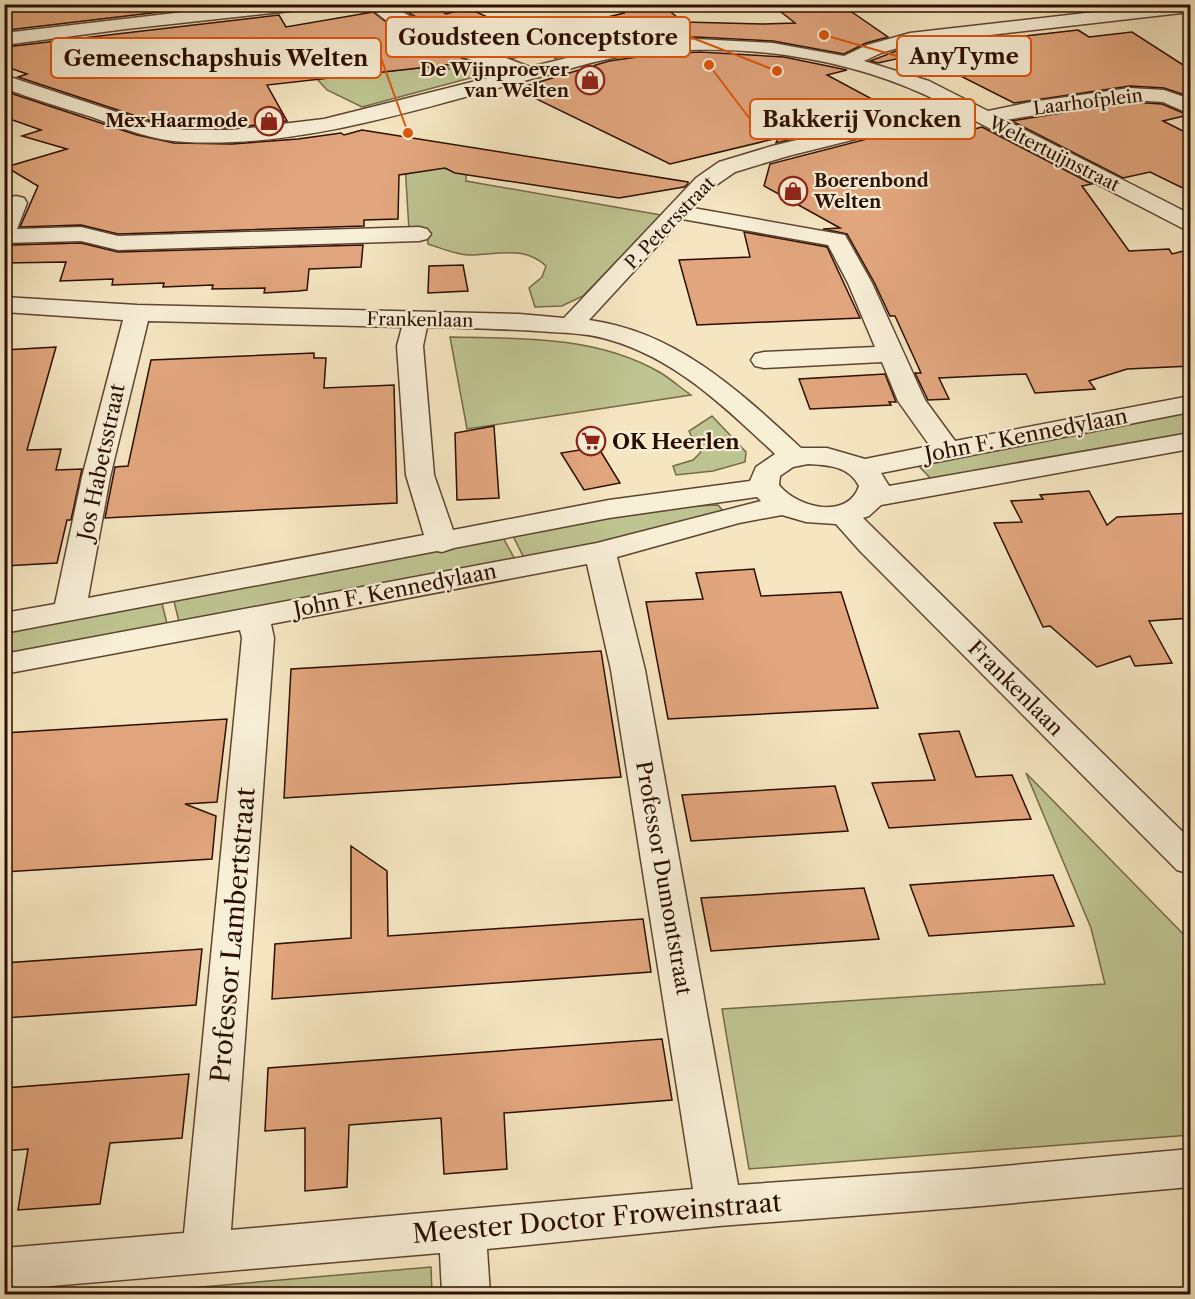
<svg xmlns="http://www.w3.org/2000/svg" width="1195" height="1299" viewBox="0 0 1195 1299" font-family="'Libre Caslon Text',serif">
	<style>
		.green { fill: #bec491; stroke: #756948; stroke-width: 1.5 }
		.building { fill: #e2a67e; stroke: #2c0e00; stroke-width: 1.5 }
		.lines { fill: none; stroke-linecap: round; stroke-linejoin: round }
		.minor-casing { stroke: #5e4430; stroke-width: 3 }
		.minor { fill: #f8efd7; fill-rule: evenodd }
		.labels { text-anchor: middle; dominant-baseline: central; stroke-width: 4.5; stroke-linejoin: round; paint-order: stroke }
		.far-poi-label { font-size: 18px; font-weight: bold; fill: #2c0e00; stroke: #f8efd7; text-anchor: end }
		.far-street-label { font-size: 18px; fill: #2c0e00; stroke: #f8efd7 }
		.street-label { font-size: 21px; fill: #2c0e00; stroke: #f8efd7 }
		.poi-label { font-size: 21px; font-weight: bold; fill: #2c0e00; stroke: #f8efd7; text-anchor: start }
		.near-street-label { font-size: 26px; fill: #2c0e00; stroke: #f8efd7 }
		.leader { fill: none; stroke: #df550b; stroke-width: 2 }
		.callout-dot { fill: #df550b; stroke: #f8efd7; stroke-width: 2 }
		.callout { fill: #f8efd7; stroke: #df550b; stroke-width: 2 }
		.callout-label { font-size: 22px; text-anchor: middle; font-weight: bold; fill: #2c0e00 }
	</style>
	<rect width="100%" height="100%" fill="#f5e6c1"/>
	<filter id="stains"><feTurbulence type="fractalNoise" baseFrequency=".00333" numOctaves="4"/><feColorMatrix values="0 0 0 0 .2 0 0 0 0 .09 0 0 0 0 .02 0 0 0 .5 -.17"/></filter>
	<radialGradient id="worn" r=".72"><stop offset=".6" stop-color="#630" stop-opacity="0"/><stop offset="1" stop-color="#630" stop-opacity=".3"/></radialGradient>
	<path class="green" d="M 466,53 L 500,70 L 362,107 L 327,90 L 317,79 L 430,67 L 433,71 L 449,69 L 441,58 Z
		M 405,164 L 428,164 L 466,174 L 466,181 L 661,215 L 583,296 L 562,306 L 535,307 L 529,288 L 542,277 L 546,266 C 524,245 497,255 469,255 C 456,255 441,248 428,244 L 427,229 L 409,230 Z
		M 450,337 C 521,338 598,336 661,373 C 672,380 681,388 691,395 L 467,429 Z
		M 1190,409 L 1190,433 L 964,476 L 932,480 L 914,461 L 945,454 Z
		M 712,416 L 746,452 L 745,462 L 713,471 L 676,475 L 673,466 L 693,460 L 701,452 L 694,442 L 689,431 Z
		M 718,505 L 724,512 L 626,540 L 525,560 L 512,534 L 670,507 Z
		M 502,536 L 516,561 L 180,626 L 173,597 Z
		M 161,599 L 168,628 L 5,658 L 5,628 Z
		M 1026,773 L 1190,941 L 1190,1135 L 749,1169 L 722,1009 L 1105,984 L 1091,928 Z
		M 431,1267 L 432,1294 L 120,1294 Z"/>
	<path class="building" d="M 4,4 L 228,4 L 8,30 L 4,22 Z
		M 416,4 L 433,4 L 446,14 L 468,8 L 500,23 L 507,20 L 551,31 L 624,13 L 614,4 L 661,4 L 683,22 L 763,24 L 795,23 L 771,4 L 826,4 L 830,7 L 843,6 L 888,37 L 866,43 L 844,54 L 773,41 L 696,37 L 620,43 L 555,58 L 554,53 L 512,58 L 438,30 L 399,7 Z
		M 373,12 L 393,27 L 412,38 L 472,62 L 267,85 L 287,121 L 232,128 L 185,128 L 157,123 L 18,77 L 27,74 L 4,66 L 4,49 L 14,46 L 279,15 L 286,27 Z
		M 1078,30 L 1089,37 L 1132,32 L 1191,70 L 1191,97 L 1164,88 L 1130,86 L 1014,103 L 907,49 Z
		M 904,48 L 914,55 L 878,63 L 870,61 Z
		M 700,52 L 784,57 L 847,70 L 827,75 L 898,113 L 776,143 L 778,138 L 670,164 L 516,89 L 609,61 L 659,54 Z
		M 4,91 L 137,135 L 174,143 L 232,144 L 298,139 L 341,133 L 344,135 L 362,130 L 688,182 L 688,184 L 684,187 L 619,198 L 455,173 L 445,168 L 399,175 L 398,219 L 364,220 L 364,226 L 118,234 L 81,225 L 20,227 L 38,186 L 6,167 L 67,149 L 22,136 L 41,130 L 4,117 Z
		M 1130,102 L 1162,104 L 1188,115 L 1163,121 L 1191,135 L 1191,192 L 1150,172 L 1123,178 L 1012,121 Z
		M 921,125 L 943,137 L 982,127 L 1092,184 L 1082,186 L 1129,251 L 1169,249 L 1172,254 L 1191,249 L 1191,366 L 1127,369 L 1089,381 L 1095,389 L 1035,393 L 1026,374 L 939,378 L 949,399 L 928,400 L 915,373 L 921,373 L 895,316 L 890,316 L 874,282 L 847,234 L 823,229 L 840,228 L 764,186 L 770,164 Z
		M 744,232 L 827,247 L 860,318 L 697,325 L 679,260 L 750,257 Z
		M 81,243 L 118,252 L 363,245 L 361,267 L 309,269 L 307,290 L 298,291 L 264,293 L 265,288 L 212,289 L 213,285 L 163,287 L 164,283 L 112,285 L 113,279 L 60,281 L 66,262 L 4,263 L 11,245 Z
		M 463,265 L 468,291 L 428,293 L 429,266 Z
		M 56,347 L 27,450 L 61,449 L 56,470 L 82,469 L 71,520 L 67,520 L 57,563 L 4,566 L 4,350 Z
		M 314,353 L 314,358 L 326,358 L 324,388 L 394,385 L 397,503 L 105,518 L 115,467 L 128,466 L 151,360 Z
		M 885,374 L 896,402 L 889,402 L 891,405 L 810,409 L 799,379 Z
		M 494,426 L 499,498 L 457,500 L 455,433 Z
		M 598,447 L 620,483 L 584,490 L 561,453 Z
		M 1089,491 L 1107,525 L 1117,517 L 1191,513 L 1191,618 L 1149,621 L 1172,663 L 1135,666 L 1130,656 L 1097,667 L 1050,626 L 1043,627 L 994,523 L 1022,522 L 1011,501 L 1043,499 L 1040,495 Z
		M 754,569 L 761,596 L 841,592 L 878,708 L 668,719 L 646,602 L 703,599 L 696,573 Z
		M 601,651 L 621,777 L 284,798 L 291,669 Z
		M 227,719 L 217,802 L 185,804 L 216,816 L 212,859 L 4,872 L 4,733 Z
		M 959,731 L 976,777 L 1012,775 L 1031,819 L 889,828 L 872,783 L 935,780 L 919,734 Z
		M 835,786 L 848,831 L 691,841 L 682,795 Z
		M 351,846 L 387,871 L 388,936 L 643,919 L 651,972 L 272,999 L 275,944 L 351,938 Z
		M 1053,875 L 1074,926 L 929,936 L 910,885 Z
		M 864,888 L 879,939 L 711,951 L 701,898 Z
		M 202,949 L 196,1005 L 4,1018 L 4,963 Z
		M 662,1039 L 672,1100 L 504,1113 L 507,1169 L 444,1174 L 441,1118 L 349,1125 L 347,1187 L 305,1191 L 305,1128 L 265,1131 L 268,1068 Z
		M 189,1074 L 182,1138 L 110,1143 L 100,1204 L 18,1210 L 28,1149 L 4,1151 L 4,1088 Z"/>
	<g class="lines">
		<g class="minor-casing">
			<path id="minor" d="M 252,4 L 318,4 L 309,9 L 126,29 L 4,45 L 4,33 Z
				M 368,4 L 389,4 L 437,32 L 530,67 L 620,45 L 696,39 L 773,43 L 844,56 L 867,45 L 910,33 L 1164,4 L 1190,4 L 1190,12 L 911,44 L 881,53 L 864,61 L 929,81 L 988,111 L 1031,102 L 1130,88 L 1164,90 L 1190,99 L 1190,114 L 1163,102 L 1130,100 L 1005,120 L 1190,214 L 1190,230 L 1182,228 L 960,113 L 788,156 L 735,172 L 712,188 L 693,208 L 845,235 L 872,283 L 925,400 L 955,441 L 1190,396 L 1190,412 L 881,473 L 889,486 L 1190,433 L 1190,449 L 881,505 L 869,516 L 863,518 L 1190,839 L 1190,874 L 1177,870 L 860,551 L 836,524 L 806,522 L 782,515 L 739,523 L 617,557 L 645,670 L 738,1185 L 970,1169 L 1190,1149 L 1190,1187 L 970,1207 L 719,1226 L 487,1249 L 490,1294 L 442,1294 L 440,1253 L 4,1290 L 4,1248 L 184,1233 L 242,638 L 240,630 L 4,674 L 4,654 L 597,543 L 761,501 L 757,497 L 609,518 L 454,548 L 442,552 L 437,551 L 4,633 L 4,613 L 55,604 L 82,477 L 123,320 L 4,312 L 4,297 L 137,305 L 519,314 L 564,318 L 696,178 L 719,162 L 772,146 L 944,104 C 847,54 725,39 618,57 C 594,61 570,69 547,75 C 429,105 309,148 186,142 C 153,141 122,128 92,117 C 63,108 33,99 4,88 L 4,75 L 156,125 L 185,130 L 232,130 L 324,119 L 508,73 C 473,60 391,34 368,4 ZM 682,219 L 828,245 L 848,283 L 875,347 L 764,352 L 755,354 L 751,360 L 755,366 L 764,368 L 882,362 L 898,401 L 930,446 L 865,459 L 827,448 L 801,448 C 739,391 677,332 589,320 ZM 148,321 L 402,327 L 397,346 L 406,475 L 424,535 L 88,598 L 110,477 ZM 427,327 C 468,328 510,329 551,332 C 571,333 592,334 610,340 C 676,359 726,408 775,454 L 756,467 L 750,481 L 609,500 L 453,530 L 434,475 L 423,346 ZM 808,464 C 828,465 849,466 859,486 C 848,520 797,508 779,485 L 780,476 L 793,467 ZM 587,564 L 611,670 L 693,1189 L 231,1230 L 274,638 L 271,624 Z
				M 16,196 L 24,198 L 27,203 L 17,229 L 81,227 L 118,236 L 419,227 L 427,229 L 431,234 L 427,239 L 419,241 L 118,250 L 81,241 L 4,243 L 4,203 L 8,198 Z"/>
		</g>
		<use href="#minor" class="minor"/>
	</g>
	<defs>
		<g id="shop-ring" transform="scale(1.5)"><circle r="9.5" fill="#f8efd7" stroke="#8f2418" stroke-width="1.5"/><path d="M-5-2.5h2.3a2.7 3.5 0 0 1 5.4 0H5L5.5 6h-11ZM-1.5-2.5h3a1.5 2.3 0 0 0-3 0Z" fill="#8f2418"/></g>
		<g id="supermarket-ring" transform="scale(1.5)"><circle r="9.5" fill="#f8efd7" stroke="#8f2418" stroke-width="1.5"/><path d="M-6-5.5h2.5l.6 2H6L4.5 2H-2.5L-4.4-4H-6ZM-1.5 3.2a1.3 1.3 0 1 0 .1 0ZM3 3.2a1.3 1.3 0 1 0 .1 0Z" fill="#8f2418"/></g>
	</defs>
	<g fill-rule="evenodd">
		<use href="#shop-ring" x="590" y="80"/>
		<use href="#shop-ring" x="269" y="121"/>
		<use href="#shop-ring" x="793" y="191"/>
		<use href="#supermarket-ring" x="591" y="441"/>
	</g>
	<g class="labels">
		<g class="far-poi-label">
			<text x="569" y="70">De Wijnproever<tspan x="569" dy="21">van Welten</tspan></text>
			<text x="248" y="121">Mex Haarmode</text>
			<text x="814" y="181" text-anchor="start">Boerenbond<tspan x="814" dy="21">Welten</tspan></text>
		</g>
		<g class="far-street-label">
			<text transform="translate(1088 102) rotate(-7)">Laarhofplein</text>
			<text transform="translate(1054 154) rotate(27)">Weltertuijnstraat</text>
			<text transform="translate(670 223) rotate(-46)">P. Petersstraat</text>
			<text transform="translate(420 320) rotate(1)">Frankenlaan</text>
		</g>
		<g class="street-label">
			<text transform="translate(1026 435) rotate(-11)">John F. Kennedylaan</text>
			<text transform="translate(101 462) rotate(-78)">Jos Habetsstraat</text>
			<text transform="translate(395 590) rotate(-11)">John F. Kennedylaan</text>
			<text transform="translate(1016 688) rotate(45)">Frankenlaan</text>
			<text transform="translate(664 878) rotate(80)">Professor Dumontstraat</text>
		</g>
		<g class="poi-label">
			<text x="612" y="441">OK Heerlen</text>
		</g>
		<g class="near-street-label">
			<text transform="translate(233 935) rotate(-85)">Professor Lambertstraat</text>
			<text transform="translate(597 1218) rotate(-5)">Meester Doctor Froweinstraat</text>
		</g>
	</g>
	<path class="leader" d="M777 71L690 37M824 35L897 56M408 133L381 58M709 65L750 119"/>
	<g class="callout-dot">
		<circle cx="777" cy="71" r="6"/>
		<circle cx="824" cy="35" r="6"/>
		<circle cx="408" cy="133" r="6"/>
		<circle cx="709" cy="65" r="6"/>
	</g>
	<g class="callout">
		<rect x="386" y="17" width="304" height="40" rx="6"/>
		<rect x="897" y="36" width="134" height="40" rx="6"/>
		<rect x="51" y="38" width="330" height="40" rx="6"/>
		<rect x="750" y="99" width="225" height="40" rx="6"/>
	</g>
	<g class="callout-label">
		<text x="538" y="45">Goudsteen Conceptstore</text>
		<text x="964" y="64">AnyTyme</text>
		<text x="216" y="66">Gemeenschapshuis Welten</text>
		<text x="862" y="127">Bakkerij Voncken</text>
	</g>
	<rect width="1195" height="1299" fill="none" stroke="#f5e6c1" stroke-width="24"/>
	<rect x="6" y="6" width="1183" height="1287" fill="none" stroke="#2c0e00" stroke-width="3"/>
	<rect x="12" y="12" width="1171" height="1275" fill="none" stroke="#2c0e00" stroke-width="1.5"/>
	<rect width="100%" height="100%" filter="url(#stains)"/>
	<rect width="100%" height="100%" fill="url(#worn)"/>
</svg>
